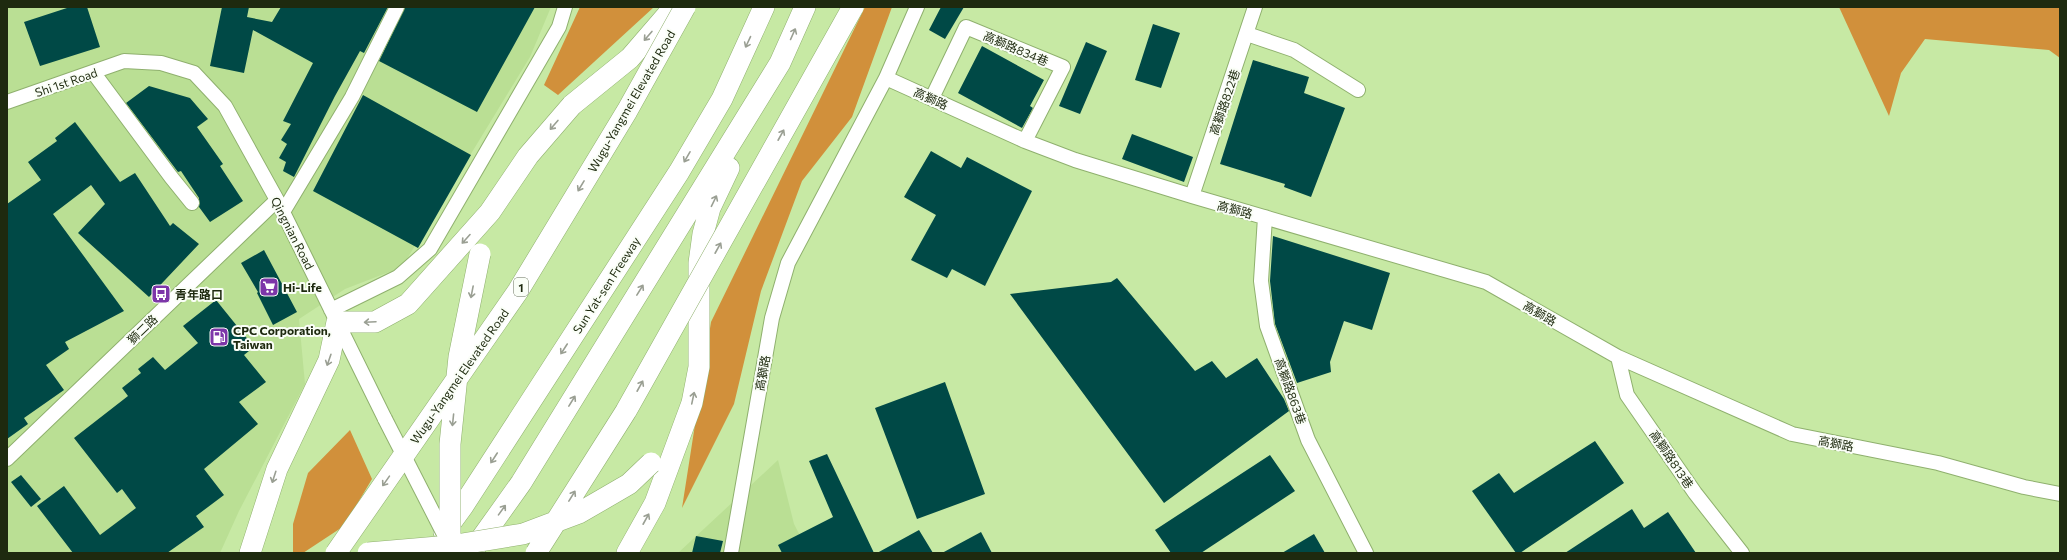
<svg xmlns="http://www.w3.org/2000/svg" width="2067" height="560" viewBox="0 0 2067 560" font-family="Commissioner,'Noto Sans TC',sans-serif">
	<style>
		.built { fill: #badf94 }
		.forest { fill: #d1903b }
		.building { fill: #004946 }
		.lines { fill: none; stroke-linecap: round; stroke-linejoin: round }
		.minor-casing { stroke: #8fb06e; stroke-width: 16 }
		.highway-casing { stroke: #8fb06e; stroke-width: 22 }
		.minor { stroke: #fff; stroke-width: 14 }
		.highway { stroke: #fff; stroke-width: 21 }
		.minor-bridge-casing { stroke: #8fb06e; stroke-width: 16; stroke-linecap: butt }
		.highway-bridge-casing { stroke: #8fb06e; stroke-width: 22; stroke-linecap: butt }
		.minor-bridge { stroke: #fff; stroke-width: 14 }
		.highway-bridge { stroke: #fff; stroke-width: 21 }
		.oneway { stroke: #9a9f93 }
		.labels { text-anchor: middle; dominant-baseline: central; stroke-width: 4; stroke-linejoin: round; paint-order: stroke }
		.shield { fill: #fafef7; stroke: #606a55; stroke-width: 1 }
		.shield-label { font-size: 11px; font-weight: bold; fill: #1e2a0f }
		.street-label { font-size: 12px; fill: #1e2a0f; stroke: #fafef7 }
		.poi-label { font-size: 12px; font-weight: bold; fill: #1e2a0f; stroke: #fafef7; text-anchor: start }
	</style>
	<rect width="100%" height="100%" fill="#c7e9a4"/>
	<path class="built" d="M 7,7 L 551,7 L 530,57 L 402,267 L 345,289 L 299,319 L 305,384 L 239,511 L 220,553 L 7,553 Z
		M 778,460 L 794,524 L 809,553 L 678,553 Z"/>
	<path class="forest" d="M 580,7 L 654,7 L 558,95 L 544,85 Z
		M 865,7 L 892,7 L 852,117 L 802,181 L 761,291 L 734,404 L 682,508 L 711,322 Z
		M 1839,7 L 2060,7 L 2060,58 L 2049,50 L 1925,39 L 1901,73 L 1889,116 Z
		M 350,430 L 372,479 L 344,526 L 303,553 L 293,553 L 293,524 L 308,473 Z"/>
	<path class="building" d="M 70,7 L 87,7 L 100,47 L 40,66 L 24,22 Z
		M 222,7 L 249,7 L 247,17 L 272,22 L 281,7 L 388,7 L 364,53 L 360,51 L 335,96 L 294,177 L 283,171 L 286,162 L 279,158 L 287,144 L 281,140 L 291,124 L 283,121 L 313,63 L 253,30 L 244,73 L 210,66 Z
		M 405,7 L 535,7 L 477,112 L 379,61 Z
		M 941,7 L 964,7 L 945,39 L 929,30 Z
		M 1153,24 L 1180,33 L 1161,88 L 1135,80 Z
		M 1086,42 L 1107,51 L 1080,114 L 1059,106 Z
		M 982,46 L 1044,80 L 1030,106 L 1033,108 L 1022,128 L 958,93 Z
		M 1253,60 L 1309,77 L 1304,93 L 1345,108 L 1311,197 L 1284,187 L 1285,184 L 1220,164 Z
		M 149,86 L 190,98 L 208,119 L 197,127 L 223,164 L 220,166 L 243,201 L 210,222 L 199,207 L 199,198 L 181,171 L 178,172 L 126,103 Z
		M 363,95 L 471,155 L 418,248 L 313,191 Z
		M 75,122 L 120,182 L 135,173 L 170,226 L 173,223 L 199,244 L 149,297 L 78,233 L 105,204 L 91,185 L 53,214 L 124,311 L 65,342 L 69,349 L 46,365 L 64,390 L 24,418 L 28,424 L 7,439 L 7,204 L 41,180 L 28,162 L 57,141 L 55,138 Z
		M 1132,134 L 1193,157 L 1184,182 L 1122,159 Z
		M 931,151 L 961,168 L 967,157 L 1032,191 L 985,286 L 952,269 L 947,278 L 911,260 L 936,215 L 904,197 Z
		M 1273,236 L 1390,273 L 1372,330 L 1344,321 L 1330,362 L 1331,372 L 1297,383 L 1275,324 L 1270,281 Z
		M 264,250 L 297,312 L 273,325 L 257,293 L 258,292 L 241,263 Z
		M 1117,278 L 1195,371 L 1212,361 L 1226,378 L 1257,358 L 1284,399 L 1289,411 L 1164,503 L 1010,294 L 1111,282 Z
		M 216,300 L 254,347 L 244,355 L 266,382 L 239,402 L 258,424 L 204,469 L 224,495 L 196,516 L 204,527 L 167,553 L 73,553 L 37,506 L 64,486 L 100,535 L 136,508 L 122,489 L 117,493 L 74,438 L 128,396 L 122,388 L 141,373 L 138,369 L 153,357 L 165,370 L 198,343 L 183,326 Z
		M 945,382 L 985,494 L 917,519 L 875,408 Z
		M 1595,441 L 1624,483 L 1520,553 L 1516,553 L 1472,491 L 1499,473 L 1514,493 Z
		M 827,454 L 874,553 L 782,553 L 778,545 L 833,517 L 809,461 Z
		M 1270,455 L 1295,491 L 1201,553 L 1171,553 L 1155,530 Z
		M 21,475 L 41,499 L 31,507 L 11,482 Z
		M 1632,509 L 1644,528 L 1668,512 L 1696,553 L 1565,553 Z
		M 919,530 L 933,553 L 877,553 Z
		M 981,532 L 992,553 L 942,553 Z
		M 1314,534 L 1325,553 L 1282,553 Z
		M 696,536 L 723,541 L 720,553 L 692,553 Z"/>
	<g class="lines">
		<g class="minor-casing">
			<path id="minor" d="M 1247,34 L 1294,50 L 1358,90
				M 93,72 L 171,177 L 192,203
				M 886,78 L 1025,141 L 1075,160 L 1192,196 L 1486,282 L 1618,357 L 1792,434 L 1938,463 L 2024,487 L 2060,494
				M 932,98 L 966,27 L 1063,67 L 1025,141
				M 7,102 L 124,61 L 161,63 L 194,73 L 225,106 L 277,200 L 385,419
				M 1192,196 L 1255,7
				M 283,212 L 352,97 L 397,7
				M 1265,217 L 1261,281 L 1267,326 L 1308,440 L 1366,553
				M 331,310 L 398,277 L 430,249 L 559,27 L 565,7
				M 1618,357 L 1627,395 L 1695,493 L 1742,553
				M 7,459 L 277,200
				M 731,553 L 772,318 L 788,263 L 886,78 L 917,7"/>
		</g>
		<g class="highway-casing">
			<path id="highway" d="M 444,532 L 463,506 L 679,172 L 722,99 L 764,7
				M 250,553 L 277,469 L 329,360 L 337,322 L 375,322 L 408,304 L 490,212 L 528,156 L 572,105 L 630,58 L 674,7
				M 471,553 L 521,483 L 780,63 L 805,7
				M 627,553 L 655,503 L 692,403 L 699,367 L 699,263 L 703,234 L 710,208 L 729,168"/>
		</g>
		<use href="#minor" class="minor"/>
		<use href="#highway" class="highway"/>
		<g class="minor-bridge-casing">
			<path id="minor-bridge" d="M 385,419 L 448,542"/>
		</g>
		<g class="highway-bridge-casing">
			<path id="highway-bridge" d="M 450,546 L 450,444 L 459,357 L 480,254
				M 336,553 L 518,291 L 627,111 L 685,7
				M 368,553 L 450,546 L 523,534 L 579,513 L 629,484 L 651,463
				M 536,553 L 626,411 L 853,7"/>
		</g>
		<use href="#minor-bridge" class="minor-bridge"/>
		<use href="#highway-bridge" class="highway-bridge"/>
	</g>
	<defs><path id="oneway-shaft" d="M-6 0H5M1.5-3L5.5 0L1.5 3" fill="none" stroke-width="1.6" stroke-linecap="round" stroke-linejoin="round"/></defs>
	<g class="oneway">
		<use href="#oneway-shaft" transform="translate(793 34) rotate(-66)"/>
		<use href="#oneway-shaft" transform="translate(648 36) rotate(131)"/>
		<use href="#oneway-shaft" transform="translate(748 42) rotate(115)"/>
		<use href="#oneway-shaft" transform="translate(554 125) rotate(131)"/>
		<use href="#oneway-shaft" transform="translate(781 135) rotate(-61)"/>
		<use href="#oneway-shaft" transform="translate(687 157) rotate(120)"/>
		<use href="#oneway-shaft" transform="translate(581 186) rotate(121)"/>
		<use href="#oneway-shaft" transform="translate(714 201) rotate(-64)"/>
		<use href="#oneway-shaft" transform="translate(466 239) rotate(132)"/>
		<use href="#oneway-shaft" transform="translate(718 248) rotate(-61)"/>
		<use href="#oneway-shaft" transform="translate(640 290) rotate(-58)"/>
		<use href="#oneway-shaft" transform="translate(472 292) rotate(101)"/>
		<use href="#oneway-shaft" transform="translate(370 322) rotate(177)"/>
		<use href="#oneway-shaft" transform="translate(564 349) rotate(123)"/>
		<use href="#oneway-shaft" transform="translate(329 360) rotate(109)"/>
		<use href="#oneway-shaft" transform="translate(640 386) rotate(-61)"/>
		<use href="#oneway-shaft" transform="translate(693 398) rotate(-78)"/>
		<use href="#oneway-shaft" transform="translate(572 401) rotate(-58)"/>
		<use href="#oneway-shaft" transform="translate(453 420) rotate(96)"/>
		<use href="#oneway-shaft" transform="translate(494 458) rotate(123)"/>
		<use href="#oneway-shaft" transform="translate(274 477) rotate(108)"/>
		<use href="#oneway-shaft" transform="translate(386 481) rotate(125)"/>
		<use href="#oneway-shaft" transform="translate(572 496) rotate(-58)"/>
		<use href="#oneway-shaft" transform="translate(502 510) rotate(-54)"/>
		<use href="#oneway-shaft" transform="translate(646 519) rotate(-61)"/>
	</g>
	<defs>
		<g id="supermarket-square" transform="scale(1)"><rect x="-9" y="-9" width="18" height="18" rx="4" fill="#7d36a9" stroke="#fafef7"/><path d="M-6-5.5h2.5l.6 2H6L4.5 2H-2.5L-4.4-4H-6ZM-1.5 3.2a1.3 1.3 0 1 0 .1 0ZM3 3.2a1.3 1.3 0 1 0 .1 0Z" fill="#fff"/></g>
		<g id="bus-square" transform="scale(1)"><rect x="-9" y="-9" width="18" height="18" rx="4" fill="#7d36a9" stroke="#fafef7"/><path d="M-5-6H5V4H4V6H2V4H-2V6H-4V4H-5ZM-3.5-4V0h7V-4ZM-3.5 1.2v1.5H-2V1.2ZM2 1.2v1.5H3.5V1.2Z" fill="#fff"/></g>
		<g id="fuel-square" transform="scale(1)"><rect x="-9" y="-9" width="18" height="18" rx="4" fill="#7d36a9" stroke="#fafef7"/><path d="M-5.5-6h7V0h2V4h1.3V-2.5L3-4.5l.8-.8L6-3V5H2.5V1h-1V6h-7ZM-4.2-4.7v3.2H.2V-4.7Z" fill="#fff"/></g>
	</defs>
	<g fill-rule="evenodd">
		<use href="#supermarket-square" x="269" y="287"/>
		<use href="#bus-square" x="161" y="294"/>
		<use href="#fuel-square" x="219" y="337"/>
	</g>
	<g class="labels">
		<rect class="shield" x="514" y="278" width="14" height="18" rx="3"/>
		<g class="shield-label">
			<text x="521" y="287">1</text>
		</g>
		<g class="street-label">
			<text transform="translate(1016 48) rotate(23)">高獅路834巷</text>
			<text transform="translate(66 82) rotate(-19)">Shi 1st Road</text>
			<text transform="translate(931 98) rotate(24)">高獅路</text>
			<text transform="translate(631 101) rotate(-60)">Wugu-Yangmei Elevated Road</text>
			<text transform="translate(1224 102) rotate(-71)">高獅路822巷</text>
			<text transform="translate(1235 209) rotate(15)">高獅路</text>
			<text transform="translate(293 233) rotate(63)">Qingnian Road</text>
			<text transform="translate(606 285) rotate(-57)">Sun Yat-sen Freeway</text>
			<text transform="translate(1540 313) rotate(30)">高獅路</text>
			<text transform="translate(142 329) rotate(-44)">獅二路</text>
			<text transform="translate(762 373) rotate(-80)">高獅路</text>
			<text transform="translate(459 376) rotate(-55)">Wugu-Yangmei Elevated Road</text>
			<text transform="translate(1291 391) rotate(70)">高獅路863巷</text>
			<text transform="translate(1836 443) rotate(11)">高獅路</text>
			<text transform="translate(1672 459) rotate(56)">高獅路813巷</text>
		</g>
		<g class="poi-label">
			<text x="283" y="287">Hi-Life</text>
			<text x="175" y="294">青年路口</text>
			<text x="233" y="330">CPC Corporation,<tspan x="233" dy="14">Taiwan</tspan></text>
		</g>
	</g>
	<rect width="2067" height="560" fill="none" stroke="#1e2a0f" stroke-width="16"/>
</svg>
